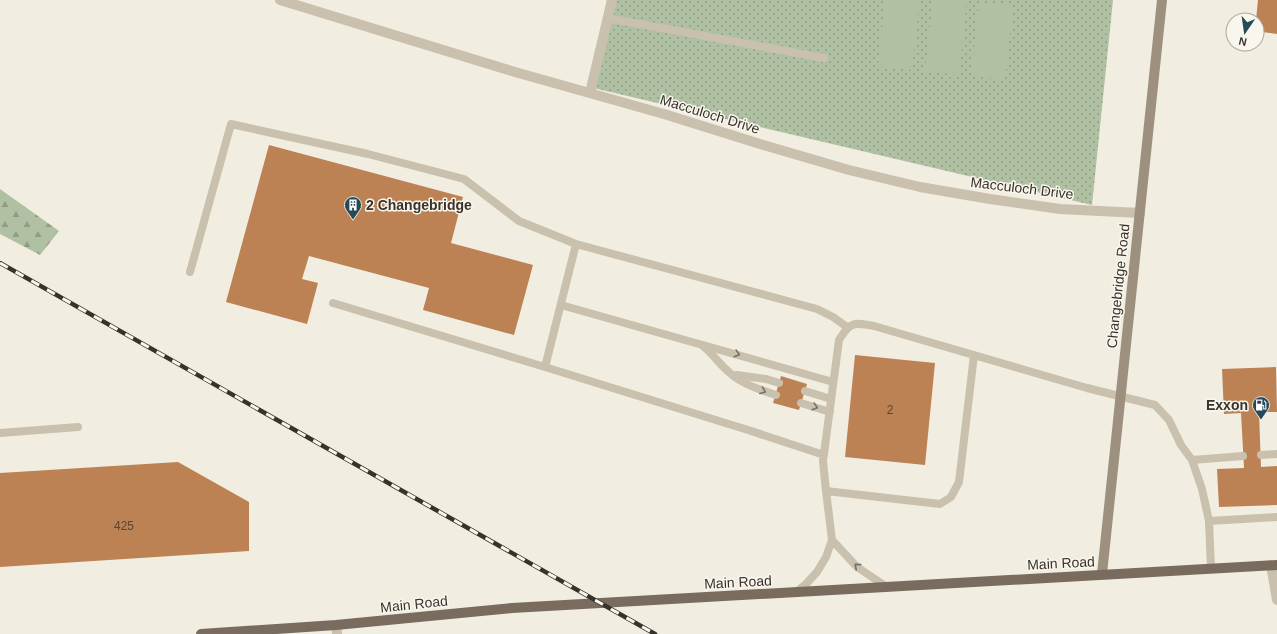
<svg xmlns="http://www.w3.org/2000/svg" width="1277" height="634" viewBox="0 0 1277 634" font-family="Helvetica,sans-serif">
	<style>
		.forest { fill: url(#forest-firs) }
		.park { fill: url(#park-dots) }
		.garden { fill: #b0c0a2 }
		.building { fill: #bc8254 }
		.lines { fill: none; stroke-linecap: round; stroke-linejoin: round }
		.service { stroke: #c9c0ae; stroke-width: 8 }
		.minor { stroke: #c9c0ae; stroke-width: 10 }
		.secondary { stroke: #9d907f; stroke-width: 10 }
		.primary { stroke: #796c5e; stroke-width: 10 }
		.rail-casing { stroke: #38322b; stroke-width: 4.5 }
		.rail { stroke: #f9f6ed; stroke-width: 3; stroke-dasharray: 9; stroke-linecap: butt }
		.oneway { stroke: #797266 }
		.labels { text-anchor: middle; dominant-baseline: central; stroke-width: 3; stroke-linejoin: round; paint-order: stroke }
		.number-label { font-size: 12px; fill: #594635 }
		.street-label { font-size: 14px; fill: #38322b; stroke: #f9f6ed }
		.poi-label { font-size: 14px; font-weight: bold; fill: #38322b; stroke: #f9f6ed; text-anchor: start }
	</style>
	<defs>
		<pattern id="forest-firs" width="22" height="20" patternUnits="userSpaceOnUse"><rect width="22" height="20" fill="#b0c0a2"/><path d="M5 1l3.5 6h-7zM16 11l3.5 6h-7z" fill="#909d84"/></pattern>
		<pattern id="park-dots" width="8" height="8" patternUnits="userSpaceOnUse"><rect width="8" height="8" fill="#b0c0a2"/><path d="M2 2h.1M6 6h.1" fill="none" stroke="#909d84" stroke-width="1.8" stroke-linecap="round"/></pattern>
	</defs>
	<rect width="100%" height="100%" fill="#f2ede1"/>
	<path class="forest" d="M 0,189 L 59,231 L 40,255 L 0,234 Z"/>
	<path class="park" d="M 607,0 L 1113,0 L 1092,205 L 589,87 Z"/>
	<path class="garden" d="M 885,0 L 920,0 L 912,70 L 878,66 Z
		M 933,0 L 967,1 L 959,75 L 925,71 Z
		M 979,2 L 1013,6 L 1005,80 L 971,76 Z"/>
	<path class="building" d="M 1258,0 L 1277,0 L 1277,34 L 1262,32 L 1263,24 L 1257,24 L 1256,20 Z
		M 269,145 L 463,197 L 451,243 L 533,265 L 514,335 L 423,310 L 429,288 L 309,256 L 302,279 L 318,283 L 307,324 L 226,302 Z
		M 855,355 L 935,363 L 925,465 L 845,457 Z
		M 1276,367 L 1277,412 L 1259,412 L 1261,467 L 1277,466 L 1277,505 L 1219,507 L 1217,469 L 1244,468 L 1241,413 L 1224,414 L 1222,369 Z
		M 781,376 L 807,384 L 799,410 L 773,403 Z
		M 178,462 L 249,502 L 249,551 L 0,567 L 0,473 Z"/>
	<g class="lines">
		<path class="service" d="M 607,18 L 824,58
			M 190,272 L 231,124 L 368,154 L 464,179 L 519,221 L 576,244
			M 333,303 L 545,367
			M 561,305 L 833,382
			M 703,346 C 713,354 720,365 730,373 C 740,383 763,391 776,395
			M 737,375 L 766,379 L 779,383
			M 805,391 L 831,399
			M 801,403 L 830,412
			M 0,433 L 78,427
			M 824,455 L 748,430 L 545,367 L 576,244 L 817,309 L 833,317 L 847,327
			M 1261,455 L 1277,454
			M 826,491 L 940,504 L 951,497 L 959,482 L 974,355
			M 1209,521 L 1277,517
			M 832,540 L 857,567 L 887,587
			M 1211,568 L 1209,521 L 1202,489 L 1192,460 L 1243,456
			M 796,592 L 806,584 L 817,572 L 826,557 L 832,540 L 826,491 L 823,461 L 839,340 C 850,322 853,322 874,326 L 1087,388 L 1155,405 L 1169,420 L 1181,445 L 1192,460"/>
		<path class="minor" d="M 280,0 L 515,72 L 664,114 L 760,144 L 849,170 L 920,187 L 990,199 L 1060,209 L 1140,213
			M 590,93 L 612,0
			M 1271,565 L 1277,600
			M 336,625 L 337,634"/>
		<path class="secondary" d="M 1102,574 L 1162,0"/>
		<path class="primary" d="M 201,634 L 336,625 L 512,608 L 1277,565"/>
		<g class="rail-casing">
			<path id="rail" d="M 0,263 L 655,634"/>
		</g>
		<use href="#rail" class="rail"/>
	</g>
	<defs><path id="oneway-chevron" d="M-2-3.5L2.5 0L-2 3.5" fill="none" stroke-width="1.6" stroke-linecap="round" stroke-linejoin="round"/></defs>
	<g class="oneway">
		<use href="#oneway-chevron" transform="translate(737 354) rotate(16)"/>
		<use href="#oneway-chevron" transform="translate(763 391) rotate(21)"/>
		<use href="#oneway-chevron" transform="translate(815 407) rotate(17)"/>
		<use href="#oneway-chevron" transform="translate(857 566) rotate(-140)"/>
	</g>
	<defs>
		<g id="building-pin" transform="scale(0.9)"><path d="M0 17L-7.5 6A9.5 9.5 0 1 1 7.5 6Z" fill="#244957" stroke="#f9f6ed"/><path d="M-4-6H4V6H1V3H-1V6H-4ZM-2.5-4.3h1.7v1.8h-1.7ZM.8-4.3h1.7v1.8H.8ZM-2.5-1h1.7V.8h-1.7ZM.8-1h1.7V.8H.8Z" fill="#fff"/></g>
		<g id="fuel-pin" transform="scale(0.9)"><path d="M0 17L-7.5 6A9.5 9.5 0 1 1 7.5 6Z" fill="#244957" stroke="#f9f6ed"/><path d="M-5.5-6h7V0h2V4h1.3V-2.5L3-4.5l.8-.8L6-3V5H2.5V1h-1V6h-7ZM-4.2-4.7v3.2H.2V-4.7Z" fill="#fff"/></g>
	</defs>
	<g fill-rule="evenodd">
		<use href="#building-pin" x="353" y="205"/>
		<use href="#fuel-pin" x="1261" y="405"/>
	</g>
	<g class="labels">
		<g class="number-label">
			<text x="890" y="410">2</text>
			<text x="124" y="526">425</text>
		</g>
		<g class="street-label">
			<text transform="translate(710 114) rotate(17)">Macculoch Drive</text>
			<text transform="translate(1022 188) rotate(7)">Macculoch Drive</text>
			<text transform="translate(1118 286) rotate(-84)">Changebridge Road</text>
			<text transform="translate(1061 563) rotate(-3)">Main Road</text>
			<text transform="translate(738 582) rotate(-3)">Main Road</text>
			<text transform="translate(414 604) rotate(-6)">Main Road</text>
		</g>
		<g class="poi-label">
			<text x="366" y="205">2 Changebridge</text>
			<text x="1248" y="405" text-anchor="end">Exxon</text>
		</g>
	</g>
	<g transform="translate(1245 32) rotate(193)"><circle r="19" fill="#f9f6ed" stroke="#aca89f"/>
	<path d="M0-3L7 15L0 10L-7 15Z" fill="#244957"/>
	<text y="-6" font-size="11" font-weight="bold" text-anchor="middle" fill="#38322b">N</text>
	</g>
</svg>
